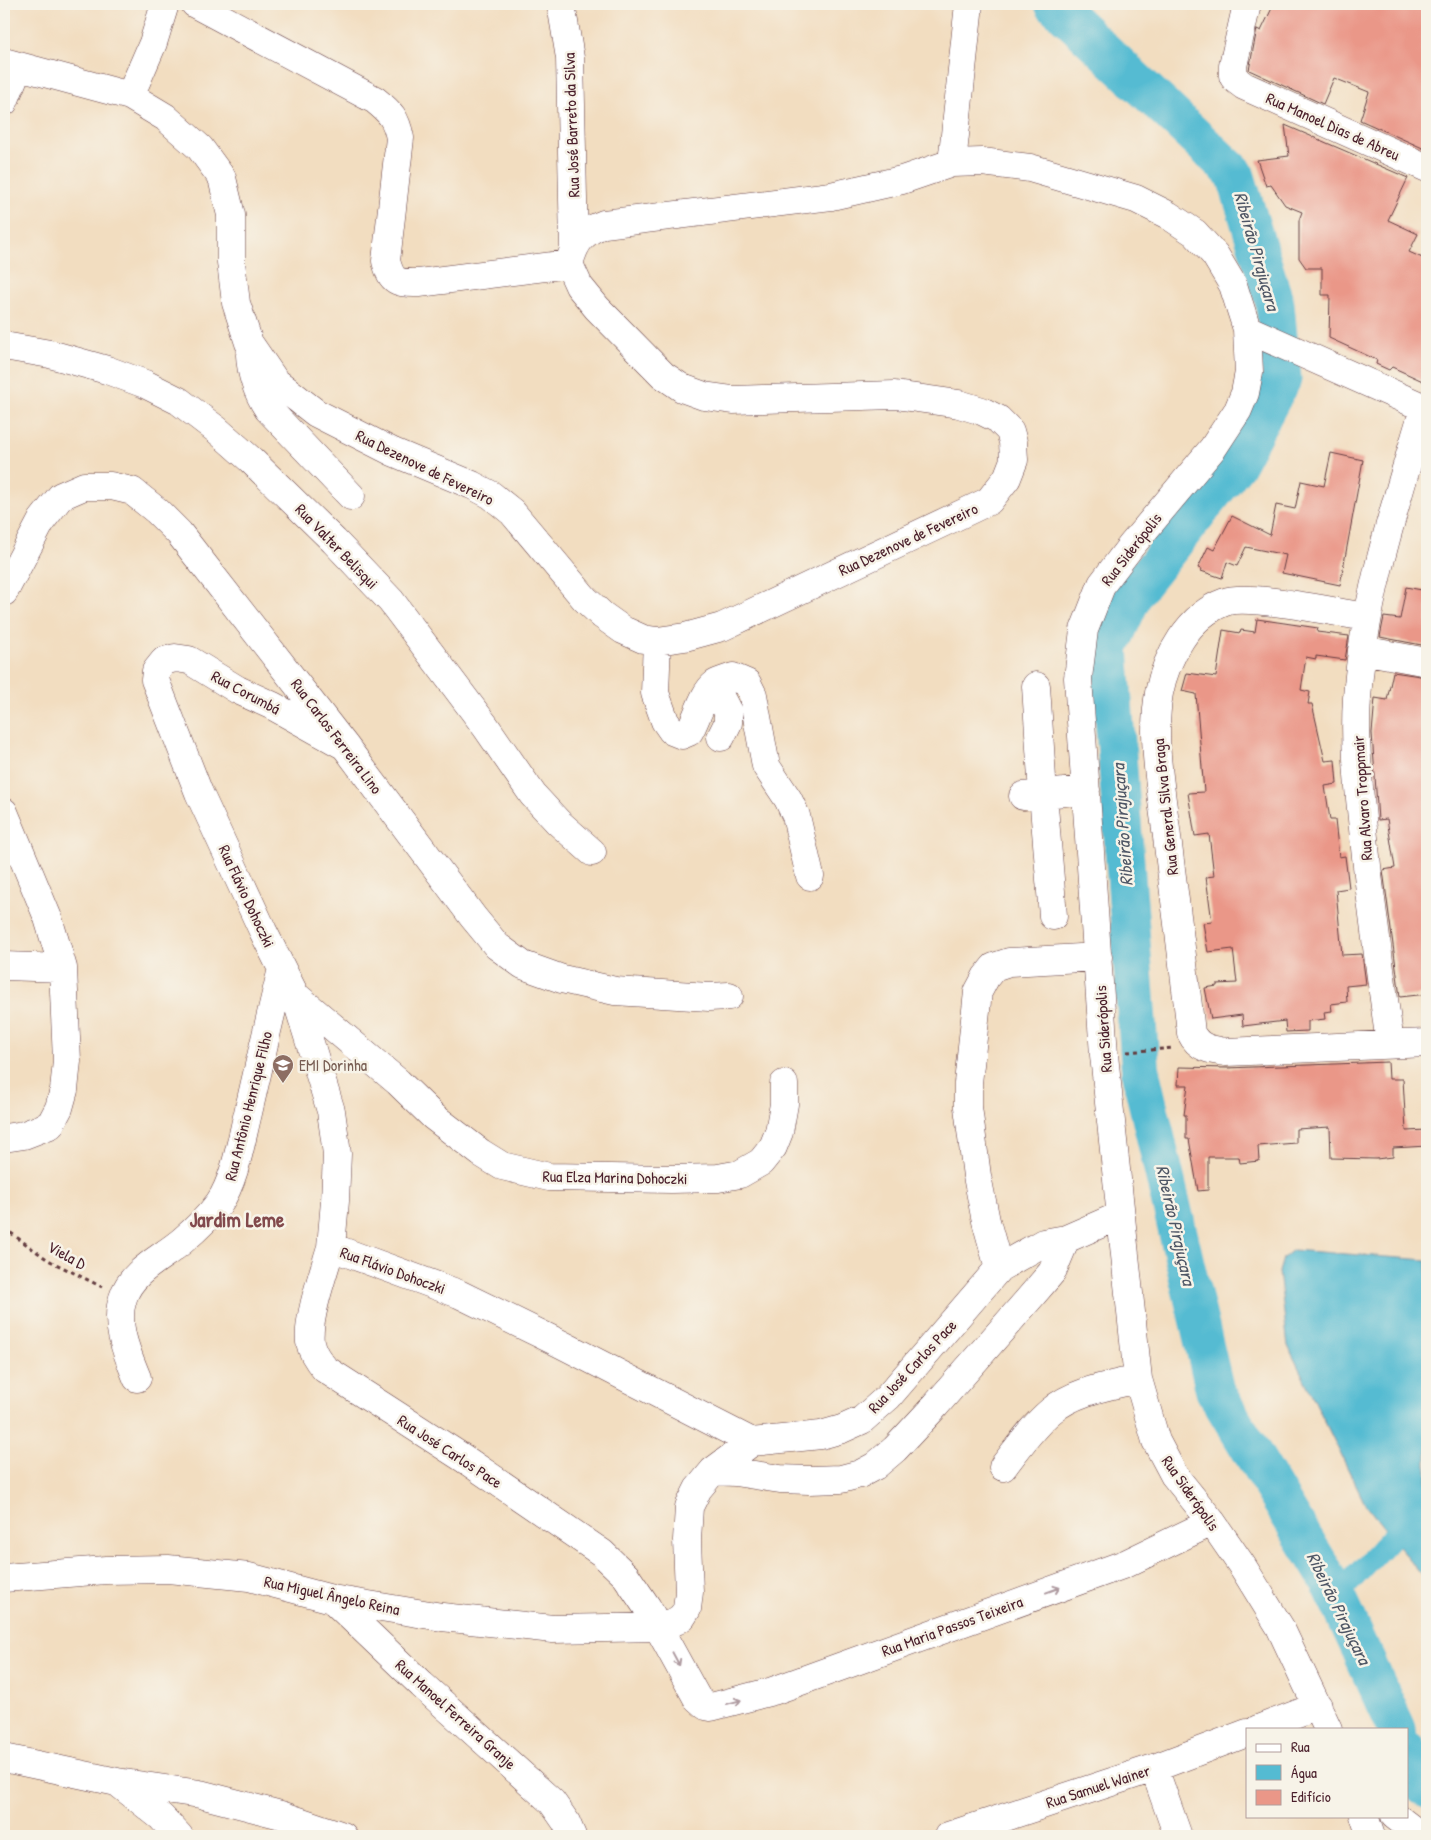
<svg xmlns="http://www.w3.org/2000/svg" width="1431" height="1840" viewBox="0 0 1431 1840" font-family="'Patrick Hand',sans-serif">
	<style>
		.water { fill: #54bbd2; stroke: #4f6d7e }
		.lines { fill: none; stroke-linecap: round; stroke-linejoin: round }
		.canal { stroke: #54bbd2; stroke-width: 22 }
		.river { stroke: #54bbd2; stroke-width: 39 }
		.building { fill: #ea9788 }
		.minor-casing { stroke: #633c41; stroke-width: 29 }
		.path { stroke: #633c41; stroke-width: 3; stroke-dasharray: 4 4; stroke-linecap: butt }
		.minor { stroke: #fff; stroke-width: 28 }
		.oneway { stroke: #ae9aa0 }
		.labels { text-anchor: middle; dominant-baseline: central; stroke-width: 5; stroke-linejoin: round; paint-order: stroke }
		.street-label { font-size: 16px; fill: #4a1f2b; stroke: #f7f3e8 }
		.education-label { font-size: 16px; fill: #785e54; stroke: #f7f3e8; text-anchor: start }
		.water-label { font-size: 18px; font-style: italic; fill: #4e5665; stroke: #f7f3e8 }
		.district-label { font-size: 21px; font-weight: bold; fill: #82494c; stroke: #f7f3e8 }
	</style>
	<rect width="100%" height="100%" fill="#f7f3e8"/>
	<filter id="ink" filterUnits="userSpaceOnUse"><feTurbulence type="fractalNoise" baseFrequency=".02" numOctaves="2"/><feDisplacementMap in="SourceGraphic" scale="10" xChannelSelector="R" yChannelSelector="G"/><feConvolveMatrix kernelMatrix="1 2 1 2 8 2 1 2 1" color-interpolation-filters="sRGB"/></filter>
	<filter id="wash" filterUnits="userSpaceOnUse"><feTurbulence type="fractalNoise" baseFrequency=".0096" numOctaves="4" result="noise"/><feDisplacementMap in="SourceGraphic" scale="20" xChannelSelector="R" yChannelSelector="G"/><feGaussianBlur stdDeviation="1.12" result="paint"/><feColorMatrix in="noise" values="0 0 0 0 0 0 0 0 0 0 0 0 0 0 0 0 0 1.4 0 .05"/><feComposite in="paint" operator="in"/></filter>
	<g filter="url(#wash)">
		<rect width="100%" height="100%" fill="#f2ddc0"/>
		<path class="water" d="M 1293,1250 L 1427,1260 L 1427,1582 L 1365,1504 L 1288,1346 L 1279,1272 L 1283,1258 Z"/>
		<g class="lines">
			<path class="canal" d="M 1337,1596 L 1427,1499"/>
			<path class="river" d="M 1054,4 L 1235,174 L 1275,304 L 1282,379 L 1237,463 L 1134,593 L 1109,648 L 1141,1075 L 1215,1391 L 1330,1582 L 1397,1729
				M 1407,1751 L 1423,1786 L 1427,1788"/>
		</g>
		<g id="blocks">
			<path class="building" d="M 1274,4 L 1427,4 L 1427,150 L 1360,120 L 1369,92 L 1334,78 L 1323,104 L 1249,70 L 1257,29 L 1261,31 Z
				M 1285,125 L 1408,178 L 1388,220 L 1418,234 L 1409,252 L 1427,260 L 1427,383 L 1392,367 L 1389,370 L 1376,364 L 1377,360 L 1329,338 L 1330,295 L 1322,295 L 1322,268 L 1306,268 L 1299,258 L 1299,220 L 1302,212 L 1285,205 L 1271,185 L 1266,186 L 1257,160 L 1289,156 Z
				M 1331,453 L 1363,460 L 1340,585 L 1282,573 L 1286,555 L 1246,547 L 1237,566 L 1227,562 L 1222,578 L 1201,571 L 1202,569 L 1198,568 L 1208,547 L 1214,550 L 1232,516 L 1270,535 L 1276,505 L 1295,509 L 1301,481 L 1324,486 Z
				M 1406,587 L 1427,591 L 1427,646 L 1380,637 L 1384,617 L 1400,619 Z
				M 1257,619 L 1318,628 L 1317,632 L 1349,636 L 1345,660 L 1316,656 L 1316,659 L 1306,657 L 1301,690 L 1310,692 L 1308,704 L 1312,704 L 1325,761 L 1335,760 L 1337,784 L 1325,786 L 1330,820 L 1335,820 L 1339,857 L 1345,856 L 1349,888 L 1336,890 L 1342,955 L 1362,954 L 1366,984 L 1346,986 L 1347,1002 L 1331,1004 L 1332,1011 L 1324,1012 L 1325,1019 L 1308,1021 L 1308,1031 L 1286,1032 L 1285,1021 L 1243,1026 L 1242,1015 L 1211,1019 L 1205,988 L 1217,986 L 1217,984 L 1237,983 L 1233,949 L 1208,952 L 1203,923 L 1212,922 L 1206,877 L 1214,876 L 1209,834 L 1195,836 L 1188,793 L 1204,792 L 1196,694 L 1182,691 L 1187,673 L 1216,677 L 1223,630 L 1240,633 L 1241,630 L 1255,632 Z
				M 1393,672 L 1427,677 L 1427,994 L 1400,997 L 1383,870 L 1395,868 L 1387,819 L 1378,820 L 1372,733 L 1375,698 L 1387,700 Z
				M 1388,1062 L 1389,1079 L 1403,1079 L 1406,1131 L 1427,1130 L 1427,1146 L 1393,1148 L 1393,1157 L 1376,1159 L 1331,1158 L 1330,1127 L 1296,1129 L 1296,1143 L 1258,1146 L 1259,1161 L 1240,1163 L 1239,1157 L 1208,1157 L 1208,1190 L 1198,1191 L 1189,1139 L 1186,1139 L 1186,1115 L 1184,1115 L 1188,1085 L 1178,1085 L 1179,1067 L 1227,1068 Z"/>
		</g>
	</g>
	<g filter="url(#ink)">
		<use href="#blocks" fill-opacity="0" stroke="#633c41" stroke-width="1"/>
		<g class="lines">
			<g class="minor-casing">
				<path id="minor" d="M 195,4 L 375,100 C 391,113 396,118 400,138 L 386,261 C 392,283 397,283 419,283 L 569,264
					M 561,4 L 570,58 L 574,246
					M 1247,4 L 1233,66 L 1233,76 L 1236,80 L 1244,86 L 1427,168
					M 4,62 L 130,96 L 165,117 L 200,148 L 222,178 L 231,215 L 231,262 L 236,303 L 249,343 L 275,381 L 316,413 L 393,452 L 472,485 L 491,495 L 512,512 L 585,599 L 602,615 L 623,630 L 643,639 L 657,641 L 685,637 L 722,627 L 989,501 L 1007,478 L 1014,460 L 1013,442 L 1010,431 L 998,419 L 982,411 L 959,404 L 895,395 L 733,400 L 704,396 L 682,388 L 663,375 L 597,308 L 579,286 L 569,264 C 575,242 582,232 604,224 L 831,196 L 902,180 L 952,163 L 982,162 L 1030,168 L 1136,199 L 1168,215 L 1195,233 L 1215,255 L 1233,285 L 1247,329 L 1249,372 L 1245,393 L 1238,410 L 1213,448 L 1131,546 L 1102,584 L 1084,630 L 1078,678 L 1104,1055 L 1138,1379 L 1156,1441 L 1174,1475 L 1212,1522 L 1243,1567 L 1280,1627 L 1328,1729
					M 130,96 L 153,43 L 165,4
					M 4,102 L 18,67
					M 952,163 L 969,4
					M 1247,329 L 1427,409
					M 4,346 L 50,354 L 107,370 L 145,384 L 179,401 L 217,430 L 251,460 L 334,541 L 391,601 L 486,727 L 533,795 L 558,822 L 592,852
					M 250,355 C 251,374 257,392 268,409 L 351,496
					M 4,592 L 42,520 L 61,496 L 84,486 L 111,486 L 132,491 L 157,511 L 179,533 L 345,746 L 473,917 L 497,946 L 523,965 L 562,979 L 615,991 L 709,997 L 729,996
					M 1367,617 C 1338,613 1249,593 1225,602 C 1189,615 1166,657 1159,693 C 1151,740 1161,790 1167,837 C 1175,902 1184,967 1191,1033 C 1198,1048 1211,1050 1226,1052 L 1427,1043
					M 657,641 L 655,693 L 665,721 L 672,731 L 682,735 L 689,732 C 697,719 703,693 715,684 C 720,681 728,679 733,677 L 747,683 L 753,695 L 766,766 L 788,799 L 796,816 L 810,876
					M 1362,650 L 1427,662
					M 714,685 L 728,712 L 728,723 L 721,737
					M 1036,686 L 1043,794 L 1053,916
					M 345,746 L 273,706 L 238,690 L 189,660 L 175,658 L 164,661 L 156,671 L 155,680 L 199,793 L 263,931 L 295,995 L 310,1043 L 331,1111 L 337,1154 L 335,1201 L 331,1247 L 459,1294 L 561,1344 L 752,1442
					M 1023,796 L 1086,790
					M 4,812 L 48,918 L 63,968 L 67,1061 L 64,1090 L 59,1108 L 50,1125 L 24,1135 L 4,1138
					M 4,966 L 63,968
					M 295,995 L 398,1082 L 434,1117 L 481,1153 L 502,1166 L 549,1177 L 671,1179 L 718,1178 L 740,1174 L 761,1162 L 773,1147 L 779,1132 L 784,1104 L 784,1084
					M 1390,1044 C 1381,976 1371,907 1364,838 C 1359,791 1354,745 1357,698 C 1364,599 1396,503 1424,408
					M 331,1247 C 324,1271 307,1319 310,1342 C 312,1353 318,1361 325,1369 L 463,1458 L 602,1553 L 626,1576 L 647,1607 L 697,1698 L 706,1706 L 711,1707 L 773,1691 L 1125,1564 L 1212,1522
					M 999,1268 L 986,1221 L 977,1176 L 968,1107 L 968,1083 L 978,992 L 986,977 L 994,967 L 1009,962 L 1098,957
					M 137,1378 C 127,1353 114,1325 123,1298 C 131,1271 162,1258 182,1241 C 195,1230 209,1217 219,1203 C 235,1180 241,1141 248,1113 C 259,1065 270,1017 282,969
					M 1003,1467 C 1018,1448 1032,1427 1051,1411 C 1074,1391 1109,1386 1138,1379
					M 713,1471 L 735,1472 L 780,1479 L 809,1480 L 841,1479 L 860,1474 L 875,1466 L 895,1449 L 936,1405 L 1028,1300 L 1052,1272 L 1066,1239
					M 4,1578 L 106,1570 L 168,1569 L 249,1577 L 332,1599 L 442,1617 L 553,1629 L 660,1627 L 676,1621 L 682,1617 L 687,1609 L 689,1592 L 687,1540 L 689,1507 L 698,1489 L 713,1471 L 752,1442 L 821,1435 L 842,1429 L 862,1420 L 888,1397 L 999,1268 L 1043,1243 L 1066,1239 L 1121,1215
					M 332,1599 L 422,1685 L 552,1802 L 566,1822 L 572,1836
					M 1258,1729 L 1318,1706
					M 4,1758 L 117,1782 L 161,1817 L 179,1836
					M 1154,1768 L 1178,1836
					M 117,1782 L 200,1794 L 281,1815 L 343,1836
					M 1364,1816 L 1371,1836
					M 1395,1816 L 1421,1836
					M 948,1836 L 1154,1768 L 1247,1733"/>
			</g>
			<path class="path" d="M 1127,1052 L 1173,1048
				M 4,1228 L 48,1260 L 102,1287"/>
			<use href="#minor" class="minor"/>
		</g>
		<defs><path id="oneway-shaft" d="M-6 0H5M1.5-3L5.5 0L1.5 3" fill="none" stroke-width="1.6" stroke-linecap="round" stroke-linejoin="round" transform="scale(1.25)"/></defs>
		<g class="oneway">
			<use href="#oneway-shaft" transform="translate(1053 1590) rotate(-20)"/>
			<use href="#oneway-shaft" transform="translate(676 1659) rotate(62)"/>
			<use href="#oneway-shaft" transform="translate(734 1702) rotate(-15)"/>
		</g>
	</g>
	<defs>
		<g id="school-pin" transform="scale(1.125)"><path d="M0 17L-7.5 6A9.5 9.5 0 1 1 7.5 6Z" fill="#8d6e63" stroke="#f7f3e8"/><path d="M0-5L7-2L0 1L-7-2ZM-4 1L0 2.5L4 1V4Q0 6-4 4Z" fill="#fff"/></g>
	</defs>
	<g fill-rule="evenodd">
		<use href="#school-pin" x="283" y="1065"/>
	</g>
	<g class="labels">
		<g class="street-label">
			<text transform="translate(571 125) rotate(-92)">Rua José Barreto da Silva</text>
			<text transform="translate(1333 126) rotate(24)">Rua Manoel Dias de Abreu</text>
			<text transform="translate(425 467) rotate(26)">Rua Dezenove de Fevereiro</text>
			<text transform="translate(908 539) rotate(-25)">Rua Dezenove de Fevereiro</text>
			<text transform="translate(337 546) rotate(46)">Rua Valter Belisqui</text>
			<text transform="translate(1131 549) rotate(-52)">Rua Siderópolis</text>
			<text transform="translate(246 692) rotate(28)">Rua Corumbá</text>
			<text transform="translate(337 736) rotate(53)">Rua Carlos Ferreira Lino</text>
			<text transform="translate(1362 798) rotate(-94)">Rua Alvaro Troppmair</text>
			<text transform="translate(1165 807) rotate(-96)">Rua General Silva Braga</text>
			<text transform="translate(247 896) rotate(65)">Rua Flávio Dohoczki</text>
			<text transform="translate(1103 1029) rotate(-94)">Rua Siderópolis</text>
			<text transform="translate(248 1106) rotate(-76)">Rua Antônio Henrique Filho</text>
			<text transform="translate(615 1177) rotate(1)">Rua Elza Marina Dohoczki</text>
			<text transform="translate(67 1255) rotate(29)">Viela D</text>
			<text transform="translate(393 1270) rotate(20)">Rua Flávio Dohoczki</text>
			<text transform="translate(912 1366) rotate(-47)">Rua José Carlos Pace</text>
			<text transform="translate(450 1451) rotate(33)">Rua José Carlos Pace</text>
			<text transform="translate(1191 1493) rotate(55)">Rua Siderópolis</text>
			<text transform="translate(332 1595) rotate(12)">Rua Miguel Ângelo Reina</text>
			<text transform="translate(952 1626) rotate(-20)">Rua Maria Passos Teixeira</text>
			<text transform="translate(456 1714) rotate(42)">Rua Manoel Ferreira Granje</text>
			<text transform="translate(1098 1786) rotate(-18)">Rua Samuel Wainer</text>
		</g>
		<g class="education-label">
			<text x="299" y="1065">EMI Dorinha</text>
		</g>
		<g class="water-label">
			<text transform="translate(1257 251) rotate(74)">Ribeirão Pirajuçara</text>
			<text transform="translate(1122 825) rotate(-94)">Ribeirão Pirajuçara</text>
			<text transform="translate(1176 1225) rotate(77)">Ribeirão Pirajuçara</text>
			<text transform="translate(1339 1608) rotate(64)">Ribeirão Pirajuçara</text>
		</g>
		<g class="district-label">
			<text x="237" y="1219">Jardim Leme</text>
		</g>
	</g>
	<rect width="1431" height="1840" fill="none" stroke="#f7f3e8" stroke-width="20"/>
	<rect x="1246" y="1728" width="162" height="90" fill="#f7f3e8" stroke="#b29e9c"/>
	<rect x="1256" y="1744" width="25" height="8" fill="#ffffff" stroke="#b29e9c"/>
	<text x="1291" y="1752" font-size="15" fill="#4a1f2b">Rua</text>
	<rect x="1256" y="1765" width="25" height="15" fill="#54bbd2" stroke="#b29e9c"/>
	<text x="1291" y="1778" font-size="15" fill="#4a1f2b">Água</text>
	<rect x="1256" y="1790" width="25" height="15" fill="#ea9788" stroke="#b29e9c"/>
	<text x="1291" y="1802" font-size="15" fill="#4a1f2b">Edifício</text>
</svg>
